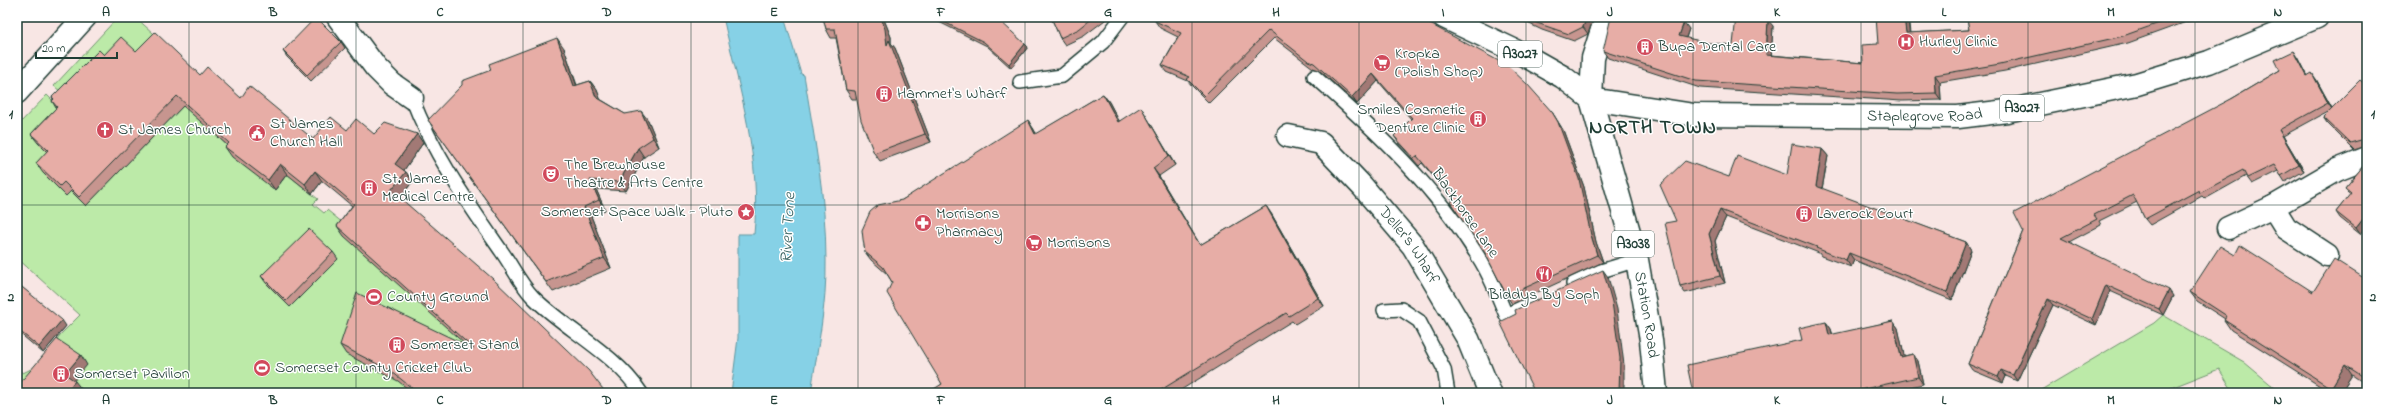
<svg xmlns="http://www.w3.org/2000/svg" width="2384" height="410" viewBox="0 0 2384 410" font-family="'Indie Flower',sans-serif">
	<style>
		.green { fill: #bceaa8; stroke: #6e946e }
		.water { fill: #86d1e6; stroke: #5d969f }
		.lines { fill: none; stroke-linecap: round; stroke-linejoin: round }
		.service-casing { stroke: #1f3d34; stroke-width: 16 }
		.minor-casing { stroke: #1f3d34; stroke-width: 25 }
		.primary-casing { stroke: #1f3d34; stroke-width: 25 }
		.service { stroke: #fff; stroke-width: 13 }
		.minor { stroke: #fff; stroke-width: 22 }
		.primary { stroke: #fff; stroke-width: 22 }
		.wall { fill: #c7958f; stroke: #1f3d34 }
		.shaded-wall { fill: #a27974; stroke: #1f3d34 }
		.building { fill: #e7ada6; stroke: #1f3d34 }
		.grid { fill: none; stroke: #1f3d34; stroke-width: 1; stroke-opacity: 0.55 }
		.labels { text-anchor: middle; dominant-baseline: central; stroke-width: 3; stroke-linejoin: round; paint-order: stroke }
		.shield { fill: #fff; stroke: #627771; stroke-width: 1 }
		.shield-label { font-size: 15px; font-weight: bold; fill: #1f3d34 }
		.poi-label { font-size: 16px; fill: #1f3d34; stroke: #fff; text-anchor: start }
		.street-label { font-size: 16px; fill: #1f3d34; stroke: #fff }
		.water-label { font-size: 17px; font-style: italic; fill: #396260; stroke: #fff }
		.district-label { font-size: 20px; font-weight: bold; letter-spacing: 1px; fill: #1f3d34; stroke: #fff }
		.neatline { fill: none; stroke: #1f3d34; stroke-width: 1.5 }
		.grid-label { font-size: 13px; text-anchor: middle; font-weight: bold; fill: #1f3d34 }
	</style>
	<rect width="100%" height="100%" fill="#f8e6e4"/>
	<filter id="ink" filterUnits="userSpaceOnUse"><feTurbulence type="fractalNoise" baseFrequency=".025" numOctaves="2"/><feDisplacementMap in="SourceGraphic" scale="8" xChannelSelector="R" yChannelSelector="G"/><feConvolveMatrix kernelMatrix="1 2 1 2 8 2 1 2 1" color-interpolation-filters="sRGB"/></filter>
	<g filter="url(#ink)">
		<path class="green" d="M 118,17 L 135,17 L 162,41 L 75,104 L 54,86 Z
			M 47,95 L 60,108 L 55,160 L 67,195 L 71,191 L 86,206 L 190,99 L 220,139 L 275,190 L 287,174 L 318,199 L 313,204 L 324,213 L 327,210 L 349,228 L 605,393 L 17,393 L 17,369 L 23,373 L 37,366 L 60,335 L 80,315 L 17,258 L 17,126 Z
			M 2163,315 L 2244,362 L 2281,393 L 2234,393 L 2219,369 L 2158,393 L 2036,393 L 2154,323 Z"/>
		<path class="water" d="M 723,17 L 784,17 L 801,74 L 804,75 C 814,136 826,198 826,260 C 827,305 817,349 811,393 L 731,393 L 738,338 L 738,234 L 754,234 C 762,161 739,88 723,17 Z"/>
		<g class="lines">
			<g class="service-casing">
				<path id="service" d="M 1314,76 C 1376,131 1435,186 1479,258 C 1490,275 1498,296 1506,315 L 1530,304
					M 1020,82 L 1062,76 L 1103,42 L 1122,17
					M 412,98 C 433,154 468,203 502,252 C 512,266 521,285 533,297 C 567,331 614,352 641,393
					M 1573,284 L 1601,271 L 1637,260
					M 1384,310 L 1401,309 L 1419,321 L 1444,369 L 1448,393"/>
			</g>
			<g class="minor-casing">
				<g id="minor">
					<path d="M 338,17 L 376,68 L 392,84 L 412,98"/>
					<path d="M 17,92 L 85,17"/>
					<path d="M 1591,99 L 1593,58 L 1606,17"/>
					<path id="s1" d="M 1288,136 L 1321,143 L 1362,186 L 1413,246 L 1468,339 L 1490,393"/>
					<path d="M 2228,228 L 2273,207"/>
					<path d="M 2327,255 L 2286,228 L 2273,207 L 2337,170 L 2367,158"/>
				</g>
			</g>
			<g class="primary-casing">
				<g id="primary">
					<path id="s2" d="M 1444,17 L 1524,55 L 1563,77 L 1591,99 L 1694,115 L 1958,117 L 2007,111 L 2137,84 L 2209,62 L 2317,17"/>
					<path id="s3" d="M 1591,99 L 1637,260 L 1651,340 L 1656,393"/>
				</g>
			</g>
			<use href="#service" class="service"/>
			<use href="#minor" class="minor"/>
			<use href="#primary" class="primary"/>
		</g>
		<path class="wall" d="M 584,17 L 594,17 L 588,22 Z
			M 823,17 L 883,17 L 891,37 L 891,43 L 895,48 L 931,142 L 880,161 L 874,153 L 857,99 L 852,99 L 846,90 L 836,38 L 831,38 L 826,29 Z
			M 929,17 L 993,17 L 1025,44 L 1028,47 L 1011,68 L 987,46 Z
			M 1051,17 L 1109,17 L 1084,36 L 1065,45 L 1060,38 Z
			M 1152,17 L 1417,17 L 1552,112 L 1563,130 L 1584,187 L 1596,242 L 1603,262 L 1512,304 L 1507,296 L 1485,253 L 1453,200 L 1422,163 L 1419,166 L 1399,143 L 1394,136 L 1411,119 L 1378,81 L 1357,104 L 1319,70 L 1313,68 L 1274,38 L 1209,103 L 1192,86 L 1188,81 L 1167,72 L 1162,65 L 1178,37 L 1160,28 L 1155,21 L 1155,18 Z
			M 1515,17 L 1594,17 L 1588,34 L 1574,41 L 1542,30 Z
			M 1908,17 L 1910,33 L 1969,30 L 1967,17 L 2200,17 L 2128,43 L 2005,71 L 1940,82 L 1941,100 L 1902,101 L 1700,88 L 1608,58 L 1603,51 L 1681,21 L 1689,29 L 1686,38 L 1708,43 L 1733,45 L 1763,19 L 1773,26 L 1771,55 L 1863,63 L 1878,44 Z
			M 341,42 L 345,48 L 311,81 L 287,57 L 283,51 Z
			M 564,48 L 577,85 L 590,81 L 597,90 L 600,99 L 625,114 L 648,120 L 659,147 L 644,157 L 626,191 L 596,189 L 605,210 L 591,216 L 611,268 L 553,292 L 428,120 Z
			M 136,51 L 200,75 L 313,139 L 347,130 L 374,134 L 417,134 L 423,143 L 404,170 L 413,181 L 400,198 L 606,393 L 413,393 L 398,381 L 346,354 L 340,345 L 466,345 L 344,236 L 337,226 L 352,206 L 322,181 L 312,194 L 287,174 L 275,190 L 232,157 L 225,147 L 227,145 L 183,106 L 86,206 L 71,191 L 66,196 L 43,173 L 36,163 L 47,152 L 38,143 L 31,134 L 56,108 L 52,101 L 53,99 L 52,97 L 104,55 Z
			M 2298,57 L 2307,75 L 2316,79 L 2332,108 L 2367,86 L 2367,145 L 2366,146 L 2354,150 L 2327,123 L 2323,117 L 2329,111 L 2283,136 L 2304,171 L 2285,182 L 2278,171 L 2252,184 L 2246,176 L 2205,199 L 2202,196 L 2150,225 L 2145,219 L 2137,202 L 2099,221 L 2101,225 L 2069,242 L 2173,296 L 2163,315 L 2110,291 L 2096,325 L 2053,305 L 2017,381 L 2006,376 L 2003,383 L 1972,370 L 1968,364 L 2023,231 L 2233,98 L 2280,70 Z
			M 1103,94 L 1109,102 L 1119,121 L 1146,116 L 1175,165 L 1159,176 L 1200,245 L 1266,206 L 1272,215 L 1324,306 L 1295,324 L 1292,321 L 1176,393 L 930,393 L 942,384 L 892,282 L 887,274 L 871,260 L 865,252 L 902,200 L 1033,128 L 1036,134 Z
			M 1822,149 L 1828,156 L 1822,189 L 1966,242 L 1971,250 L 1952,300 L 1854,260 L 1851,267 L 1821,256 L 1819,253 L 1726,217 L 1715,241 L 1725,283 L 1685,293 L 1680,286 L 1676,221 L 1729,177 L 1787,175 Z
			M 2364,165 L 2360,234 L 2340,218 L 2336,212 L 2350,195 L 2345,188 Z
			M 333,252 L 338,259 L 290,307 L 266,283 L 261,276 Z
			M 2235,255 L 2313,292 L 2367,280 L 2367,385 L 2352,375 L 2340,393 L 2331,393 L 2231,330 L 2224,320 L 2225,319 L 2197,301 L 2190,292 Z
			M 17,283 L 66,326 L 43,353 L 17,331 Z
			M 1893,321 L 1898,328 L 1904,356 L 1913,354 L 1918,361 L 1923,384 L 1884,393 L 1693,393 L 1802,340 L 1826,322 L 1831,329 L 1833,335 Z"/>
		<path class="shaded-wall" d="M 881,17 L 883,17 L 891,37 L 891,43 L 895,48 L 931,142 L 925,134 L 887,45 Z
			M 1587,17 L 1594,17 L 1588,34 L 1583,27 Z
			M 1758,17 L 1764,17 L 1763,25 L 1758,18 Z
			M 1904,17 L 1908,17 L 1910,40 L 1906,33 Z
			M 1768,20 L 1773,26 L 1771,62 L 1766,55 Z
			M 1684,22 L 1689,29 L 1684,43 L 1679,36 Z
			M 557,38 L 564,48 L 580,96 L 574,86 Z
			M 1025,44 L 1028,47 L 1011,68 L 1009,64 Z
			M 2294,51 L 2298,57 L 2311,82 L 2307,76 Z
			M 2312,73 L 2316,79 L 2332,109 L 2328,103 Z
			M 1373,74 L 1378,81 L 1357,104 L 1352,97 Z
			M 1935,75 L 1940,82 L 1941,100 L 1936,93 Z
			M 590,81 L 597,90 L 603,106 L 596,97 Z
			M 1103,94 L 1109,102 L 1124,130 L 1118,122 Z
			M 1141,107 L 1146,116 L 1175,165 L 1169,156 Z
			M 641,111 L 648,120 L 659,147 L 653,138 Z
			M 1552,112 L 1563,130 L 1584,187 L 1596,242 L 1603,262 L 1597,255 L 1591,235 Z
			M 1028,120 L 1033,128 L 1041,142 L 1035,134 Z
			M 2279,130 L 2283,136 L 2304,171 L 2299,165 Z
			M 417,134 L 423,143 L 402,173 L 395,164 Z
			M 638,148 L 644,157 L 626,191 L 619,182 Z
			M 1822,149 L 1828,156 L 1821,194 L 1816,186 Z
			M 280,164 L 287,174 L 275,190 L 268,180 Z
			M 1153,168 L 1159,176 L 1205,253 L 1200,245 Z
			M 315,171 L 322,181 L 312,194 L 305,184 Z
			M 406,172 L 413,181 L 398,200 L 391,190 Z
			M 590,180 L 596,189 L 605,210 L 599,200 Z
			M 1266,206 L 1272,215 L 1324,306 L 1318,298 Z
			M 584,207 L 591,216 L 611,268 L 604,258 Z
			M 1720,210 L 1726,217 L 1715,241 L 1725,283 L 1720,276 L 1709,234 Z
			M 2367,214 L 2367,225 L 2360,234 L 2356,228 Z
			M 1966,242 L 1971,250 L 1952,300 L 1947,292 Z
			M 1849,253 L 1854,260 L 1851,267 L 1846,260 Z
			M 1603,270 L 1608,277 L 1617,309 L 1624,365 L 1624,393 L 1619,393 Z
			M 2106,285 L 2110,291 L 2096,325 L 2092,319 Z
			M 2169,290 L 2173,296 L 2163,315 L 2159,309 Z
			M 2048,299 L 2053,305 L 2017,381 L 2013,375 Z
			M 62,320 L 66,326 L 43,353 L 39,347 Z
			M 1893,321 L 1898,328 L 1906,364 L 1901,357 Z
			M 1826,322 L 1831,329 L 1834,343 L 1829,335 Z
			M 1913,354 L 1918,361 L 1923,384 L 1918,377 Z
			M 81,355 L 87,365 L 72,383 L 65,374 Z
			M 2345,365 L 2352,375 L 2340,393 L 2335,393 L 2331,388 Z
			M 2001,370 L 2006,376 L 2003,383 L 1998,377 Z
			M 75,381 L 82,390 L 79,393 L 65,393 Z"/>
		<path class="building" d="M 316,17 L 341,42 L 307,75 L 283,51 Z
			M 823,17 L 881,17 L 885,29 L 887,45 L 889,40 L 925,134 L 874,153 L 861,120 L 855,91 L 846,90 L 835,29 L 826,29 Z
			M 934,17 L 993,17 L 998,19 L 1025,44 L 1009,64 L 984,42 Z
			M 1051,17 L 1094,17 L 1079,29 L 1060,38 Z
			M 1156,17 L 1417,17 L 1508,66 L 1528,85 L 1552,112 L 1558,122 L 1579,179 L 1591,235 L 1597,255 L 1507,296 L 1485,253 L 1450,202 L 1454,200 L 1417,156 L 1414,158 L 1394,136 L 1412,118 L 1373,74 L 1352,97 L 1314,63 L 1308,61 L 1269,30 L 1204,96 L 1187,79 L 1190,77 L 1162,65 L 1181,33 L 1155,21 Z
			M 1525,17 L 1587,17 L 1583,27 L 1569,34 L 1537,23 Z
			M 1611,17 L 1677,17 L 1676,20 L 1684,22 L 1679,36 L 1708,43 L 1733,45 L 1736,17 L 1758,17 L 1758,18 L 1768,20 L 1766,55 L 1863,63 L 1862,45 L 1878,44 L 1876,17 L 1904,17 L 1906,33 L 1969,30 L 1967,17 L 2176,17 L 2123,36 L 2000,64 L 1935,75 L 1936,93 L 1897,94 L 1696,81 L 1603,51 Z
			M 155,32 L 200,75 L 207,67 L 241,98 L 249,86 L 313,139 L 331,117 L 347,130 L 356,119 L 374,134 L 385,123 L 417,134 L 395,164 L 406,172 L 391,190 L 493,279 L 589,371 L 606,393 L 418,393 L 391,371 L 340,345 L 357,293 L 474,349 L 337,226 L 354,204 L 315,171 L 305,184 L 280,164 L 268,180 L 225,147 L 229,143 L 177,96 L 79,197 L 64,182 L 60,186 L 36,163 L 48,150 L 31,134 L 57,107 L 52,101 L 54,99 L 52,97 L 99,50 L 104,55 L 121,37 L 136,51 Z
			M 557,38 L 574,86 L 590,81 L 596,97 L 625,114 L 641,111 L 653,138 L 638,148 L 619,182 L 590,180 L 599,200 L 584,207 L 604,258 L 546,282 L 428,120 L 462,85 L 462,81 L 491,70 L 489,64 Z
			M 2294,51 L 2307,76 L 2312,73 L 2328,103 L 2279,130 L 2299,165 L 2281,176 L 2274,165 L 2247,178 L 2243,170 L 2200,193 L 2199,190 L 2145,219 L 2133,195 L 2094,215 L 2097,219 L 2061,238 L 2169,290 L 2159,309 L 2106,285 L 2092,319 L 2048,299 L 2013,375 L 2001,370 L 1998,377 L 1968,364 L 2023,231 L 2014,213 L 2233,98 L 2280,70 L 2275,60 Z
			M 2360,80 L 2367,86 L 2367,134 L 2361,140 L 2350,143 L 2323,117 Z
			M 1103,94 L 1118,122 L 1141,107 L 1169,156 L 1153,168 L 1200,245 L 1266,206 L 1318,298 L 1289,316 L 1286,313 L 1156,393 L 930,393 L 929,392 L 942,384 L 887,293 L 892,282 L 883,267 L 865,252 L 863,239 L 862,230 L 870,212 L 878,205 L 902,200 L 1028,120 L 1035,134 Z
			M 1792,144 L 1822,149 L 1816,186 L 1966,242 L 1947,292 L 1849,253 L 1846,260 L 1816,248 L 1817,247 L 1720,210 L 1709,234 L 1720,276 L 1680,286 L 1665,223 L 1676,221 L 1660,185 L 1685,161 L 1729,177 L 1737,156 L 1787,175 Z
			M 2367,164 L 2367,214 L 2356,228 L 2336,212 L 2351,193 L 2345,188 L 2364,165 Z
			M 309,229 L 333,252 L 286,301 L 261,276 Z
			M 2240,245 L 2313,292 L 2334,259 L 2367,280 L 2367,340 L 2366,342 L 2367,343 L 2367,379 L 2345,365 L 2331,388 L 2224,320 L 2227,316 L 2190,292 L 2220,246 L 2235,255 Z
			M 1603,270 L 1612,302 L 1620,358 L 1619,393 L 1535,393 L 1500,322 L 1516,314 L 1515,310 Z
			M 17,283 L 62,320 L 39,347 L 17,329 Z
			M 1893,321 L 1901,357 L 1913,354 L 1918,377 L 1846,393 L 1693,393 L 1687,365 L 1802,340 L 1799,328 L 1826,322 L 1829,335 Z
			M 57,339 L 81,355 L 65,374 L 75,381 L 65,393 L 17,393 L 17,383 L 19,384 Z"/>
	</g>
	<path class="grid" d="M 189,17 L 189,393M 356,17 L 356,393M 523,17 L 523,393M 691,17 L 691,393M 858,17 L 858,393M 1025,17 L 1025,393M 1192,17 L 1192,393M 1359,17 L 1359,393M 1526,17 L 1526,393M 1693,17 L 1693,393M 1861,17 L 1861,393M 2028,17 L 2028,393M 2195,17 L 2195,393M 17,205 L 2367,205"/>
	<defs>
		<g id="hospital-disc" transform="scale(0.9)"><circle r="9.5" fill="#d1495b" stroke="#fff"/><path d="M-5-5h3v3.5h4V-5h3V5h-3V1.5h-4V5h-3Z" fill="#fff"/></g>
		<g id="building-disc" transform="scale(0.9)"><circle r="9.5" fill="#d1495b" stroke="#fff"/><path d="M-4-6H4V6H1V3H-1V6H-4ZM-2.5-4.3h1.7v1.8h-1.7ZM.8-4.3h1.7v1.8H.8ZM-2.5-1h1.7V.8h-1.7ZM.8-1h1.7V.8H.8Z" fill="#fff"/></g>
		<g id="supermarket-disc" transform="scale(0.9)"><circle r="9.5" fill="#d1495b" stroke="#fff"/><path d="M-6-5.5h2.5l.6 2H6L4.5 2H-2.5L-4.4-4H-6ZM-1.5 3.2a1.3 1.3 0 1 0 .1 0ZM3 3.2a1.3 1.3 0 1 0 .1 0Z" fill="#fff"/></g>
		<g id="church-disc" transform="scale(0.9)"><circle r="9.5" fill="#d1495b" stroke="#fff"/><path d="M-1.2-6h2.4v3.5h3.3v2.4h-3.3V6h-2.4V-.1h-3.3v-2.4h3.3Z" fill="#fff"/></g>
		<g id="civic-disc" transform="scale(0.9)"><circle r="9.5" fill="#d1495b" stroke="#fff"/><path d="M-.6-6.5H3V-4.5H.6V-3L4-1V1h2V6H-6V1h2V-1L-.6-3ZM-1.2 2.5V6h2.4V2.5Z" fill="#fff"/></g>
		<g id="theatre-disc" transform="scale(0.9)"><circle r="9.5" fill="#d1495b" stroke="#fff"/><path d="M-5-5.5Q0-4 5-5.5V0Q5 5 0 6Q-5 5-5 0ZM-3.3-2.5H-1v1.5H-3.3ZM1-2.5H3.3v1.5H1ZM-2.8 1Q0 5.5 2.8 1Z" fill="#fff"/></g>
		<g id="sight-disc" transform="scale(0.9)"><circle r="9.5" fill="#d1495b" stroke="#fff"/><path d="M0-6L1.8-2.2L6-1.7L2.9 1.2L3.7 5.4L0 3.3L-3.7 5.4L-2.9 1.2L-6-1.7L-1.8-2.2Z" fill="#fff"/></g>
		<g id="pharmacy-disc" transform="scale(0.9)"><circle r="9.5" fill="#d1495b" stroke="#fff"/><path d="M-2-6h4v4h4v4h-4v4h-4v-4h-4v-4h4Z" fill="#fff"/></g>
		<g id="restaurant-disc" transform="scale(0.9)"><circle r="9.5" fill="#d1495b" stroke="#fff"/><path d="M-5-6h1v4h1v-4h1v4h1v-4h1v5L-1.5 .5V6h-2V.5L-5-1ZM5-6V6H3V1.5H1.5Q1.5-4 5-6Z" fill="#fff"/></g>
		<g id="stadium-disc" transform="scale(0.9)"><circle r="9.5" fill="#d1495b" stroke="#fff"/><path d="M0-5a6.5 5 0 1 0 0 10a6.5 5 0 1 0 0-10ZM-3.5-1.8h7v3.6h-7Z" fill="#fff"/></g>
	</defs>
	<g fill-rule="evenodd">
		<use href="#hospital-disc" x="1906" y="42"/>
		<use href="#building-disc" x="1645" y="47"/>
		<use href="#supermarket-disc" x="1382" y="63"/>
		<use href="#building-disc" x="884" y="94"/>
		<use href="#building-disc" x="1478" y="119"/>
		<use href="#church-disc" x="105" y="130"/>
		<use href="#civic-disc" x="257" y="133"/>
		<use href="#theatre-disc" x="551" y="174"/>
		<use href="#building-disc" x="369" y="188"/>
		<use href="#sight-disc" x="746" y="212"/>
		<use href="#building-disc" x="1804" y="214"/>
		<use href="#pharmacy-disc" x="923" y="223"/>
		<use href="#supermarket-disc" x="1034" y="243"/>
		<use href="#restaurant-disc" x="1544" y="274"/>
		<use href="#stadium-disc" x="374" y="297"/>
		<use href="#building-disc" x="397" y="345"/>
		<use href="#stadium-disc" x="262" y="368"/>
		<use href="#building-disc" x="61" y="374"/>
	</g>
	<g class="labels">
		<g class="shield">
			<rect x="1498" y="41" width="44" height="26" rx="3"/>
			<rect x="2000" y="95" width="44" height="26" rx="3"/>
			<rect x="1612" y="231" width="42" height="26" rx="3"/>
		</g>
		<g class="shield-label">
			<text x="1520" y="54">A3027</text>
			<text x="2022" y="108">A3027</text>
			<text x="1633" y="244">A3038</text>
		</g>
		<g class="poi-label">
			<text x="1919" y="42">Hurley Clinic</text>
			<text x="1658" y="47">Bupa Dental Care</text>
			<text x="1395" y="54">Kropka<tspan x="1395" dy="18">(Polish Shop)</tspan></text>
			<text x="897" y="94">Hammet's Wharf</text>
			<text x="1465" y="110" text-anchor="end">Smiles Cosmetic<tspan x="1465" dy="18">Denture Clinic</tspan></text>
			<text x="270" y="124">St James<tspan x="270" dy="18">Church Hall</tspan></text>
			<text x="118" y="130">St James Church</text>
			<text x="564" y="165">The Brewhouse<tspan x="564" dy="18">Theatre &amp; Arts Centre</tspan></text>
			<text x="382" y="179">St. James<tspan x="382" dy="18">Medical Centre</tspan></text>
			<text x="733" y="212" text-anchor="end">Somerset Space Walk - Pluto</text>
			<text x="936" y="214">Morrisons<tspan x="936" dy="18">Pharmacy</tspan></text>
			<text x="1817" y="214">Laverock Court</text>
			<text x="1047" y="243">Morrisons</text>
			<text x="1544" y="295" text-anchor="middle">Biddys By Soph</text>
			<text x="387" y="297">County Ground</text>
			<text x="410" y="345">Somerset Stand</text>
			<text x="275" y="368">Somerset County Cricket Club</text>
			<text x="74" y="374">Somerset Pavilion</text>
		</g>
		<g class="street-label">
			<text stroke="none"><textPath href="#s2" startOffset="504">Staplegrove Road</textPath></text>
			<text transform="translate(1465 213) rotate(55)">Blackhorse Lane</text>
			<text stroke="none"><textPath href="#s1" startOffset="169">Deller's Wharf</textPath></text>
			<text stroke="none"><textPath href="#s3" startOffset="223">Station Road</textPath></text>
		</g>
		<g class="water-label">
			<text transform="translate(788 228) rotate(-87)">River Tone</text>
		</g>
		<g class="district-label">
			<text x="1653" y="128">NORTH TOWN</text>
		</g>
	</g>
	<rect width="2384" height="410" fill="none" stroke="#fff" stroke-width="44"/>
	<path d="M36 52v6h81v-6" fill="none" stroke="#1f3d34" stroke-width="2"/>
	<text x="42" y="52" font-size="12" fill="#1f3d34" stroke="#ffffff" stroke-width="3" paint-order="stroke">20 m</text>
	<rect x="22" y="22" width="2340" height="366" class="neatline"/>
	<g class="grid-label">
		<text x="106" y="16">A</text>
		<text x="273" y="16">B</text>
		<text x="440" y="16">C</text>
		<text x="607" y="16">D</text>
		<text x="774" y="16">E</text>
		<text x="941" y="16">F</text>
		<text x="1108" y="16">G</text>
		<text x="1276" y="16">H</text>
		<text x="1443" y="16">I</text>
		<text x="1610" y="16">J</text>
		<text x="1777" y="16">K</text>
		<text x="1944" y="16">L</text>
		<text x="2111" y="16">M</text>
		<text x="2278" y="16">N</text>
		<text x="11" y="118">1</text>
		<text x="2373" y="118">1</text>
		<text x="11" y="301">2</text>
		<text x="2373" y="301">2</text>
		<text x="106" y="404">A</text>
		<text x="273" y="404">B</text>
		<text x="440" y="404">C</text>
		<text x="607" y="404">D</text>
		<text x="774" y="404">E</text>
		<text x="941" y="404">F</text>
		<text x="1108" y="404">G</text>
		<text x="1276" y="404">H</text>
		<text x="1443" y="404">I</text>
		<text x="1610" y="404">J</text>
		<text x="1777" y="404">K</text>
		<text x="1944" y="404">L</text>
		<text x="2111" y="404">M</text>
		<text x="2278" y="404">N</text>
	</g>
</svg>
